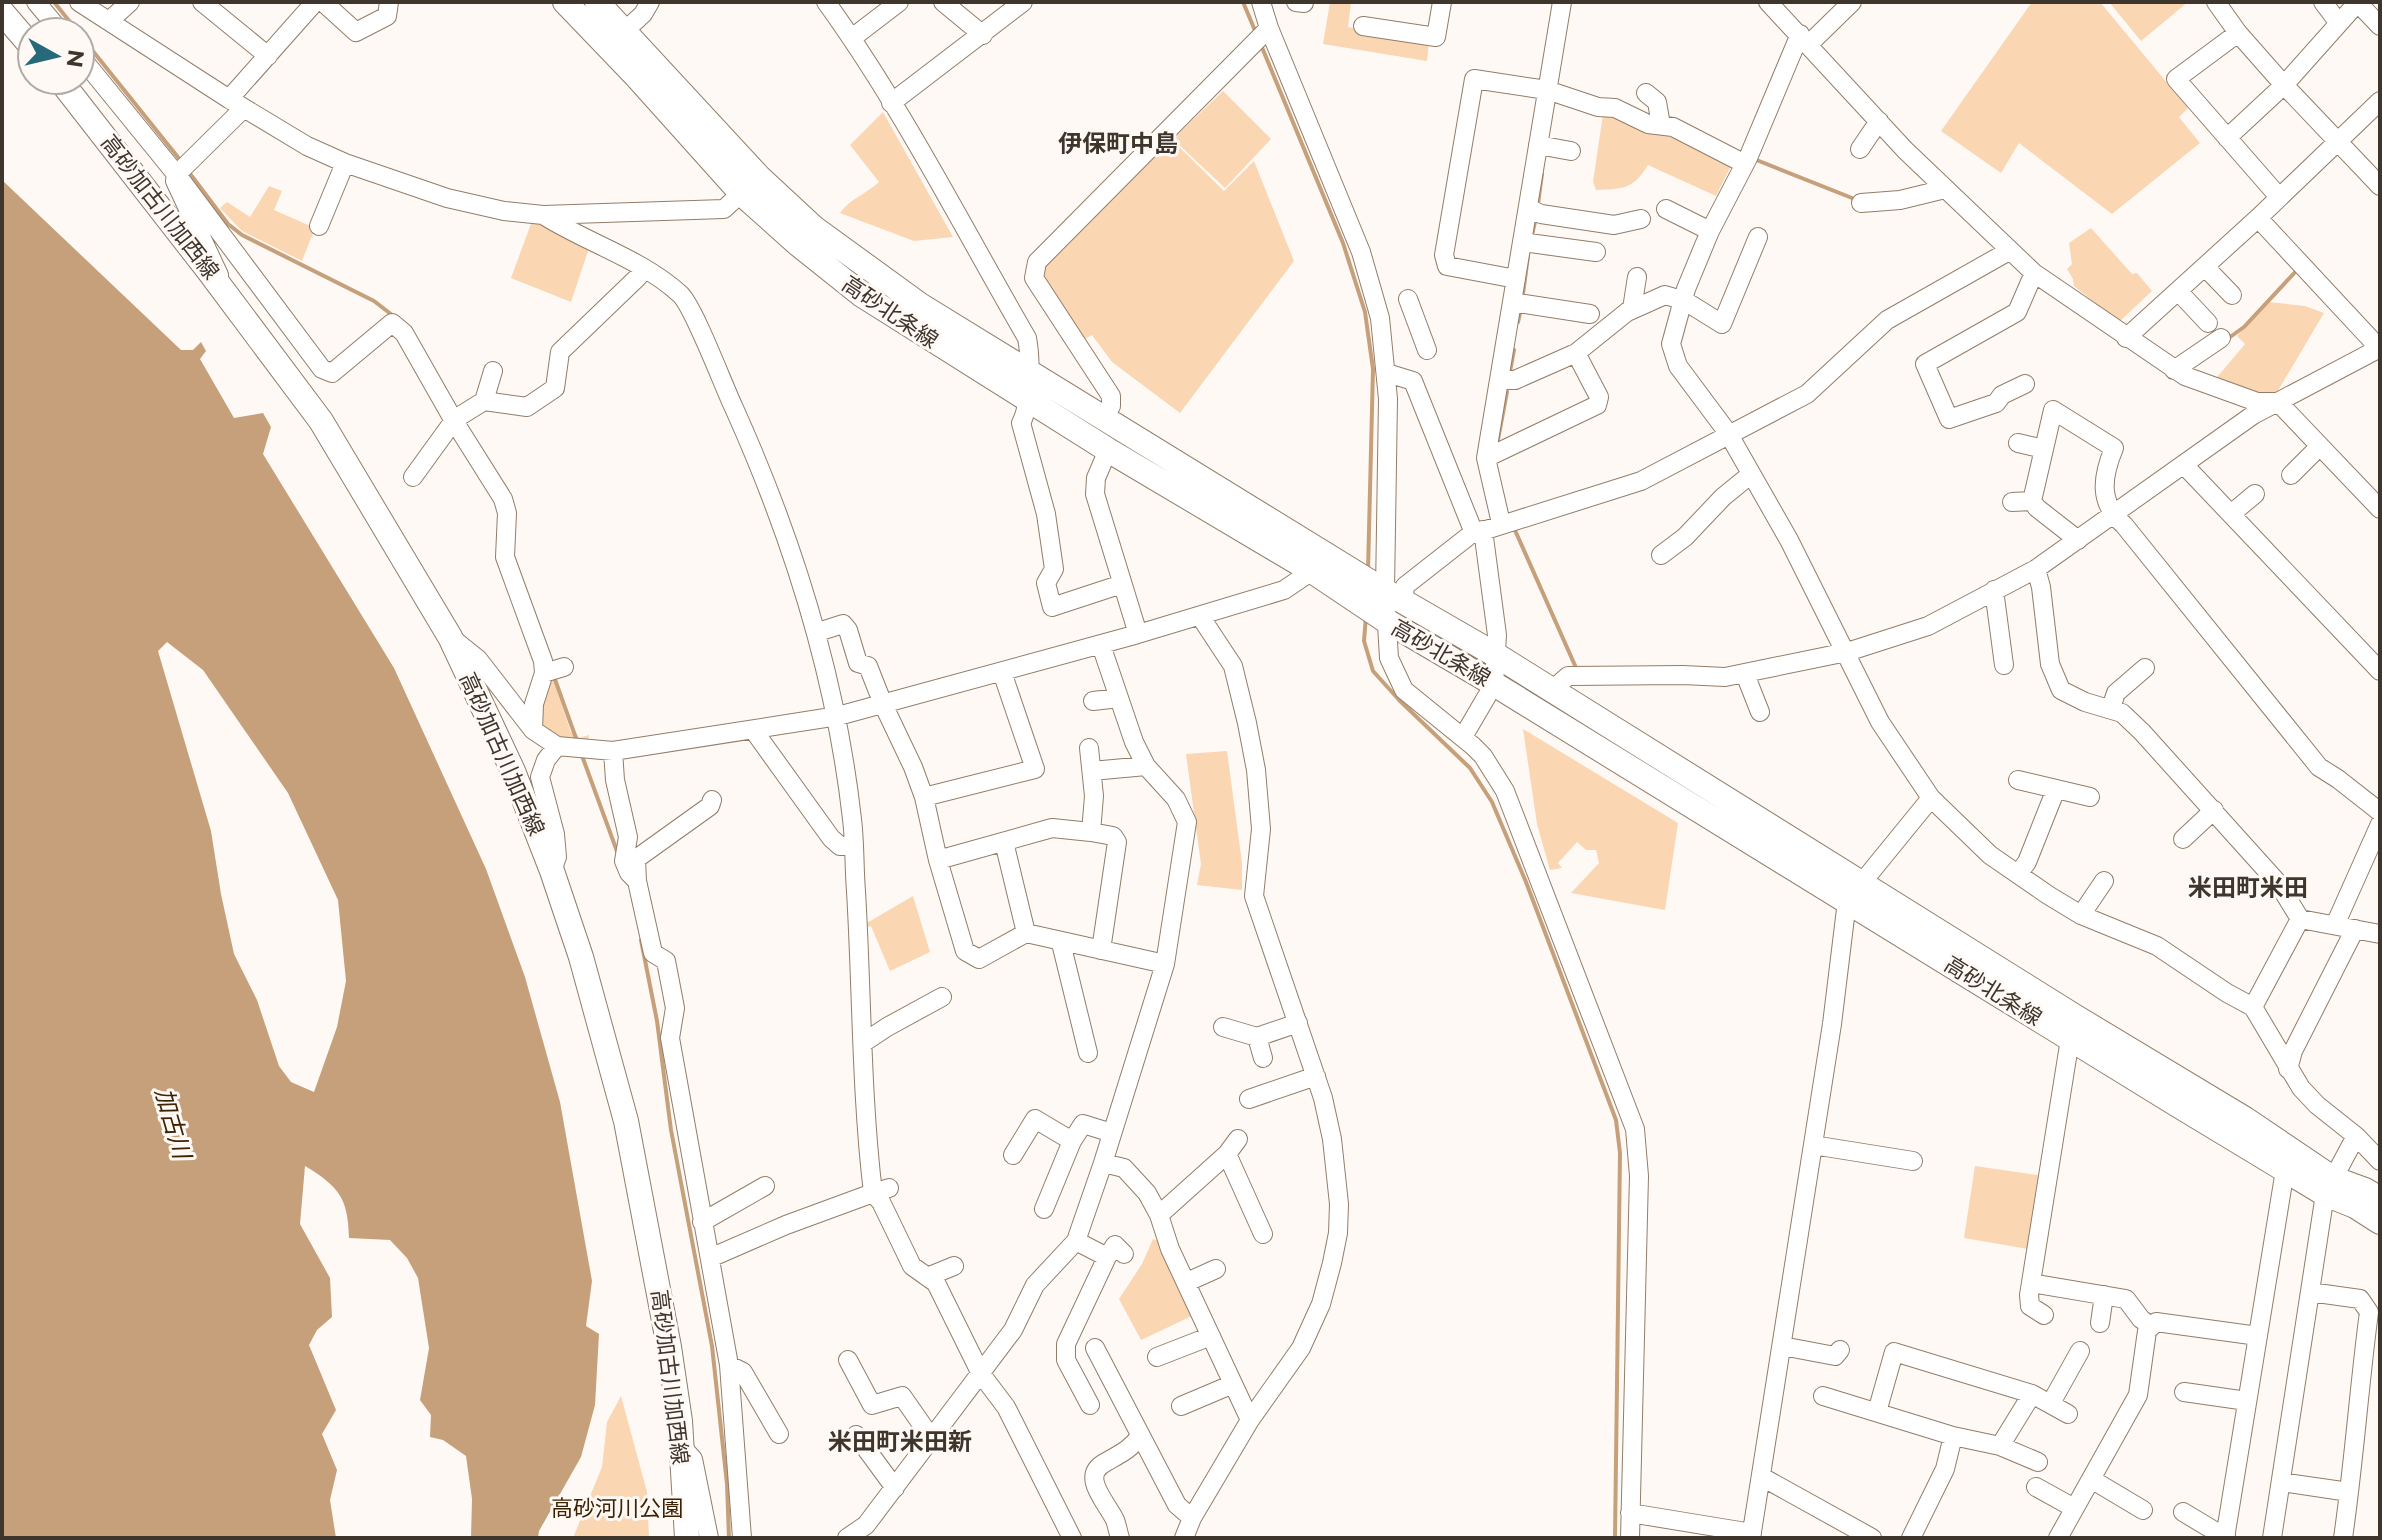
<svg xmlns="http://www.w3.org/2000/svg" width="2382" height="1540" viewBox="0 0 2382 1540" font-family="Montserrat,'Noto Sans JP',sans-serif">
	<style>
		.green { fill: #fad6b3 }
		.water { fill: #c6a07a; fill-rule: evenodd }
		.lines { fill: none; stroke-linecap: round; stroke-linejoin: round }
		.stream { stroke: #c6a07a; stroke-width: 4 }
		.minor-casing { stroke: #927d69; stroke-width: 20 }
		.major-casing { stroke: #927d69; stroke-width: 26 }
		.minor { stroke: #fff; stroke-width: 18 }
		.major { stroke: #fff; stroke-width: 24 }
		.labels { text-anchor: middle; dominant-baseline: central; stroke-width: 6; stroke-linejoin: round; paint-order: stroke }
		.street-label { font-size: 22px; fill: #3e352c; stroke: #fef9f5 }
		.park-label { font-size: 22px; fill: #3c2203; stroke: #fef9f5 }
		.neighbourhood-label { font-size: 24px; font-weight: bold; fill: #3e352c; stroke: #fef9f5 }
		.water-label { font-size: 24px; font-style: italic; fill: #3d2303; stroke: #fef9f5 }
	</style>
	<rect width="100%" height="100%" fill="#fef9f5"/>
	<path class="green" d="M 1330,2 L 1351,2 L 1348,27 L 1429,42 L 1427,61 L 1323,44 Z
		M 2032,2 L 2100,2 L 2188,108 L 2179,117 L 2200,143 L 2112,214 L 2019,143 L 2001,173 L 1941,131 Z
		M 2109,2 L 2188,2 L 2141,41 Z
		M 1223,91 L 1271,139 L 1225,188 L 1173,139 Z
		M 883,112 L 953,237 L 914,241 L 840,213 C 851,198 866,194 879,182 L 850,145 Z
		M 1603,114 L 1648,129 L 1675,133 L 1732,164 L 1716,196 L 1648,165 C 1633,189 1624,189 1596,190 L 1593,182 Z
		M 1171,139 L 1224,191 L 1254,161 L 1294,261 L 1180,413 L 1112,362 L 1092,335 L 1083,340 L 1042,279 L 1044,262 Z
		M 269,186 L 282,191 L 274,210 L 315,228 L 302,261 L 242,231 L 220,208 L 227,202 L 250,217 Z
		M 532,221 L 591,242 L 571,302 L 511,278 Z
		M 2091,228 L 2132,274 L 2137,273 L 2152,291 L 2119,322 L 2074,286 L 2073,279 L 2067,269 L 2072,264 L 2069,243 Z
		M 2269,302 L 2305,306 L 2324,313 L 2276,394 L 2271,396 L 2213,382 L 2245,344 L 2237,336 Z
		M 552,676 L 571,733 L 577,734 L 579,738 L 589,735 L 588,744 C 566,739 534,736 537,705 C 538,696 548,684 552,676 Z
		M 1523,729 L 1678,823 L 1665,910 L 1571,893 L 1599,863 L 1596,850 L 1586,850 L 1577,842 L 1558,863 L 1562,868 L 1550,870 L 1537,824 Z
		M 1227,751 L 1242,863 L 1242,890 L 1197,885 L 1201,864 L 1186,754 Z
		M 913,896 L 930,952 L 890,971 L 871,926 L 861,929 L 860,927 Z
		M 1975,1166 L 2045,1176 L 2034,1250 L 1964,1238 Z
		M 1153,1239 L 1159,1241 L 1192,1316 L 1141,1340 L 1119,1299 L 1142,1264 Z
		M 621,1396 L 647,1492 L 649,1538 L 573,1538 L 602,1467 L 607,1422 Z"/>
	<path class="water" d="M 2,180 L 181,350 L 193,350 L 201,342 L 206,351 L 200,359 L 234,418 L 263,413 L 271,427 L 263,454 L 394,668 L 486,869 L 525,977 L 560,1102 L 592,1281 L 586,1326 L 599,1334 L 595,1405 L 581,1457 L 539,1531 L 538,1538 L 471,1538 L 472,1499 L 466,1456 L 443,1440 L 430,1437 L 431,1415 L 420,1400 L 429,1348 L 418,1278 L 407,1258 L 390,1240 L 349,1238 C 348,1199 340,1187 305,1166 L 300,1224 L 330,1278 L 332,1317 L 317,1330 L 309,1345 L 336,1410 L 322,1434 L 337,1470 L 330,1500 L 336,1538 L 2,1538 ZM 167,642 L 203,670 L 288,793 L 338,900 L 346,981 L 337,1027 L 314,1092 L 291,1082 L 279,1066 L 257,1000 L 234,954 L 221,894 L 211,831 L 158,651 Z"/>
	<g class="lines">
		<path class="stream" d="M 54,2 L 78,32
			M 1243,2 L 1256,33
			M 80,35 L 181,161
			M 1261,45 L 1343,243 L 1365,312 L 1373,369 L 1368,571
			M 1754,159 L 1852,198
			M 188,171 L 228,224 L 242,235 L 374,301 L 396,318
			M 1538,204 L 1542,174
			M 1531,240 L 1536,217
			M 1523,294 L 1528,256
			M 1518,322 L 1520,313
			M 2226,340 L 2244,327 L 2298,269
			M 1510,372 L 1514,350
			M 1497,445 L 1507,392
			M 1514,528 L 1577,670
			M 1366,616 L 1364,641 L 1373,671 L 1400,701 L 1470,768 L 1492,802 L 1526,882 L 1616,1120 L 1620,1153 L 1615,1538
			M 553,674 L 577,741
			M 581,753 L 618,854
			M 641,940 L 657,1021 L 671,1130 L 712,1346 L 727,1484 L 729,1538"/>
		<g class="minor-casing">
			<path id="minor" d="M 36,2 L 61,32
				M 79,2 L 229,99 L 307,146 L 345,163 L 447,198 L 504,211 L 543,215 L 724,209 L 751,184
				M 202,2 L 268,56
				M 323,2 L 356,32 L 387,16 L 389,2
				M 826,2 C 902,107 962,226 1027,338 C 1031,358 1031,405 1021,423 L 1046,514 L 1054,569 L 1046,583 L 1052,607 L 1122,584
				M 943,2 L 983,35
				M 1261,2 L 1269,28 L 1361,252 L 1380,318 L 1388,399 L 1385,591 L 1389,658 L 1404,690 L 1473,746 L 1483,756 L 1505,791 L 1635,1129 L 1639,1176 L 1630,1538
				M 1296,2 L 1304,3
				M 1768,2 L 1905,150 L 2034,273 L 2185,376 L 2257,402 L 2278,402 L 2380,509
				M 2216,2 L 2238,33
				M 2323,2 L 2338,22
				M 2357,2 L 2380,26
				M 109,21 L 130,2
				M 1363,26 L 1436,37 L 1442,2
				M 1800,34 L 1748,158 L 1710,231 L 1686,289 L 1671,344 L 1678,366 L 1728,433 L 1789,540 L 1880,722 L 1931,798 L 1990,855 L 2048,895 L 2081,915 L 2157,946 L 2227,993 L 2253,1007 L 2301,1088 L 2317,1105 L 2356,1136 L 2380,1161
				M 617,38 L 643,14 L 650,2
				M 852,38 L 899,2
				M 1809,44 L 1852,2
				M 80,56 L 180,179 L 322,369 L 332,373 L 392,323 L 404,333 L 454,421 L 503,499 L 507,513 L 505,557 L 543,661 L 544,673
				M 1646,93 L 1657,102 L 1661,125
				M 229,99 L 315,2
				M 891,103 L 1023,2
				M 2227,138 L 2284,85 L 2358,2
				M 1538,145 L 1571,151
				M 1860,149 L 1879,121
				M 2279,197 L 2176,79 L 2238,33 L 2284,85 L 2380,186
				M 1861,203 L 1900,200 L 1945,189
				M 1528,208 L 1541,214 L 1614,225 L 1641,219
				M 1666,209 L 1710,231
				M 543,215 C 587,243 640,258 680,294 C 694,307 723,385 734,408 C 793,539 836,676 852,819 C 855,843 854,867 856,891 C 862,992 861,1093 873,1193 L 786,1225 L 710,1258
				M 2258,218 L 2380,349
				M 319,226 L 345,163
				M 1522,242 L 1596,252
				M 2205,267 L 2232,295
				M 219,275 L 175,181 L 176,175 L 244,108
				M 1516,279 L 1447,266 L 1444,255 L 1474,79 L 1547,90 L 1598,107 L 1615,108 L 1648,124 L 1673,127 L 1745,164
				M 2178,291 L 2208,323
				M 1408,299 L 1427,350
				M 1512,302 L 1590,314
				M 1632,309 L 1637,277
				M 2126,338 L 2258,218 L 2380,101
				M 1576,353 L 1627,312 L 1665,295 L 1685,301 L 1722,324 L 1758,237
				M 2174,370 L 2221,338
				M 1387,373 L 1413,381 L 1474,533
				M 2025,384 L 2002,395 L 1996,403 L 1949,419 L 1925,364 L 2017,312 L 2034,273
				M 484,401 L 527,407 L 555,388 L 560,352 L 638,277 L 643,269
				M 1104,417 L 1111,406 L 1111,396 L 1034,278 L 1037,262 L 1269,28
				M 2018,443 L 2044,449
				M 1108,450 L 1096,478 L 1095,494 L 1138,634
				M 1486,458 L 1597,405 L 1599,397 L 1576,353 L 1515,380 L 1499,380
				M 2185,466 L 2380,671
				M 2291,475 L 2320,446
				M 413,477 L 455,419 L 484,401 L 493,371
				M 2032,501 L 2053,410 L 2114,448 C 2102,477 2098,503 2124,525 L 2319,767 L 2338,779 L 2380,812
				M 2012,502 L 2032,501 L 2037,508 L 2078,540
				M 2231,514 L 2255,494
				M 1501,523 L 1486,458 L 1562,2
				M 1661,555 L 1685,537 L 1723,497 L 1750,475
				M 2036,569 L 2041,587 L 2050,664 L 2061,690 L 2085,702 L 2122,713 L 2142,732 L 2278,883 L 2300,919 L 2380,934
				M 1994,590 L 2004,665
				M 1403,601 L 1405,586 L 1470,535 L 1641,481 L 1807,394 L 1887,320 L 2009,251
				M 818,632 L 843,624 L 848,630 L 858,663 L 868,666 L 883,704 L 913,767 L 924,797 L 938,860 L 965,951 L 979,959 L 1026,933 L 1165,964
				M 453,639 L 478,659 L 533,730 L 557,746 L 613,751 L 838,716 L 1138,634 L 1284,590 L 1312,571 L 1317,562
				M 1745,674 L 1760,712
				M 1551,691 L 1568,676 L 1683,675 L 1725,677 L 1847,652 L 1928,626 L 2036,569 L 2253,415 L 2380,348
				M 1093,701 L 1119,698
				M 2111,708 L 2116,693 L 2145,668
				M 533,730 L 534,704 L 544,673 L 564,667
				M 754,731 L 831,838 L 840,846 L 854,845
				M 1463,737 L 1494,684 L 1497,635 L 1483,530
				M 613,751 L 615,780 L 628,837 L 624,861 L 629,873 L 637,881 L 653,953 L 666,961 L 675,1008 L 670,1038 L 729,1365 L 742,1538
				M 1092,771 L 1146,766
				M 2018,780 L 2090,797
				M 924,797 L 1035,769 L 1002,672
				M 1091,832 L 1113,836 L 1117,842 L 1101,950
				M 2183,839 L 2214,810
				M 1004,842 L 1026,933
				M 938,860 L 1052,828 L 1091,832 L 1094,796 L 1089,748
				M 552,871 L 557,857 L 555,834 L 540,777 L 546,760 L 557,746
				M 2018,874 L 2027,862 L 2056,789
				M 637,881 L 636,859 L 710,806 L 712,800
				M 2081,915 L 2104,881
				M 2335,925 L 2380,824
				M 1061,943 L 1088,1053
				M 2253,1007 L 2300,919
				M 1223,1027 L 1257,1037 L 1298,1023
				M 1257,1037 L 1263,1058
				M 863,1043 L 887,1027 L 942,997
				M 2288,1069 L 2293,1051 L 2355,929
				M 1249,1099 L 1316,1076
				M 1813,1145 L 1913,1161
				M 1227,1154 L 1263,1234
				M 1013,1155 L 1035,1119 L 1072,1141 L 1083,1124 L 1112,1133
				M 1103,1163 L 1124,1168 L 1147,1193 L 1159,1215 L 1170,1249 L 1250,1420
				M 889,1188 L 873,1193 L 881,1202 L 912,1266 L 936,1283 L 981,1374 L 1006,1407 L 1072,1538
				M 1044,1209 L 1072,1141
				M 1159,1215 L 1227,1154 L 1238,1139
				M 702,1222 L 765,1186
				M 1076,1241 L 1107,1257 L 1066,1344 L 1066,1360 L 1090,1405
				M 1107,1257 L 1115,1245 L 1124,1254
				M 927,1277 L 954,1266
				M 1187,1282 L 1216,1269
				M 2031,1283 L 2126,1299 L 2141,1319 L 2151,1326
				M 2310,1292 L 2360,1299 L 2369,1312 C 2359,1387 2354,1463 2343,1538
				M 2044,1315 L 2030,1306 L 2029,1295 L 2070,1039
				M 2100,1323 L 2104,1295
				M 1782,1346 L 1835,1356 L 1840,1350
				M 1095,1348 L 1177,1505 L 1192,1518
				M 1157,1357 L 1211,1336
				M 848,1360 L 872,1405 L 902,1396 L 932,1439
				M 729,1365 L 743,1372 L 779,1434
				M 2184,1392 L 2247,1401
				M 1823,1396 L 1953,1436 L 2000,1446 L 2038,1462
				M 2051,1403 L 2080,1351
				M 1181,1406 L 1233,1384
				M 1877,1412 L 1894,1352 L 2032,1394 L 2068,1414
				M 856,1435 L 895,1488
				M 2000,1446 L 2032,1394
				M 683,1448 L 693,1459 L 709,1538
				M 1762,1477 L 1872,1538
				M 2091,1479 L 2143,1510
				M 2281,1482 L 2349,1492
				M 2036,1487 L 2074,1508
				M 2183,1512 L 2218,1533 L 2226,1534
				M 1630,1513 L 1752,1533
				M 847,1538 L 866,1525 L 1013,1330 L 1035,1285 L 1076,1241 L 1103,1163 L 1165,964 L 1187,822 L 1176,799 L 1146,766 L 1134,742 L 1101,645
				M 1120,1538 C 1118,1532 1117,1525 1115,1520 C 1106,1501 1079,1476 1106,1462 C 1120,1454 1131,1449 1140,1436
				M 1184,1538 L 1192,1518 L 1250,1420 L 1301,1348 L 1321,1304 L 1332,1263 L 1338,1233 L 1339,1204 L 1332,1139 L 1323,1098 L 1254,896 L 1261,829 L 1256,770 L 1247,723 L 1233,666 L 1200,616
				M 1751,1538 L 1832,1024 L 1847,901 L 1931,798
				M 1911,1538 L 1945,1469 L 1953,1436
				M 2058,1538 L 2138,1395 L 2147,1331 L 2156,1322 L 2258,1336
				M 2225,1538 L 2285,1170
				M 2272,1538 L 2325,1194 L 2356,1136"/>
		</g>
		<g class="major-casing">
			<path id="major" d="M 565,2 L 637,77 L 741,193 L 798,244 L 862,295 L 1108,450 L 1312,571 L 1385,620 L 1494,684 L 2176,1104 L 2325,1194 L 2355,1206 L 2380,1222
				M 597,2 L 759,177 L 814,228 L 920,305 L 1385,591 L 1496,655 L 2074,1016 L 2245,1119 L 2356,1194
				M 2,12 L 32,47
				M 60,80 L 208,270 L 321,421 L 450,637 L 513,771 L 552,871 L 581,957 L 626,1121 L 669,1347 L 680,1421 L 687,1538
				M 2343,1182 L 2365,1190 L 2380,1199"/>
		</g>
		<use href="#minor" class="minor"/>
		<use href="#major" class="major"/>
	</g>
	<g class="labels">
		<g class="street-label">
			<text transform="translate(160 207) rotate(52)">高砂加古川加西線</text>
			<text transform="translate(890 312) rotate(34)">高砂北条線</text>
			<text transform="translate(1441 653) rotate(30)">高砂北条線</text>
			<text transform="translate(502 754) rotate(66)">高砂加古川加西線</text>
			<text transform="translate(1993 991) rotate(32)">高砂北条線</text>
			<text transform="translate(670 1377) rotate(83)">高砂加古川加西線</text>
		</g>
		<g class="park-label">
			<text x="617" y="1508">高砂河川公園</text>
		</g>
		<g class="neighbourhood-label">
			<text x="1118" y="143">伊保町中島</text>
			<text x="2248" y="887">米田町米田</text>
			<text x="900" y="1441">米田町米田新</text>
		</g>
		<g class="water-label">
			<text transform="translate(173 1123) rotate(74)">加古川</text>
		</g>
	</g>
	<rect width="2382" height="1540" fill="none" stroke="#3e352c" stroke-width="8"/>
	<g transform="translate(56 56) rotate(98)"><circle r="38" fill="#fef9f5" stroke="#b1aba5" stroke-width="2"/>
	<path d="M0-6L14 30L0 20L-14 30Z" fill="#25697a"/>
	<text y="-12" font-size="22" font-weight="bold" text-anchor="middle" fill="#3e352c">N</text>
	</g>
</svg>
